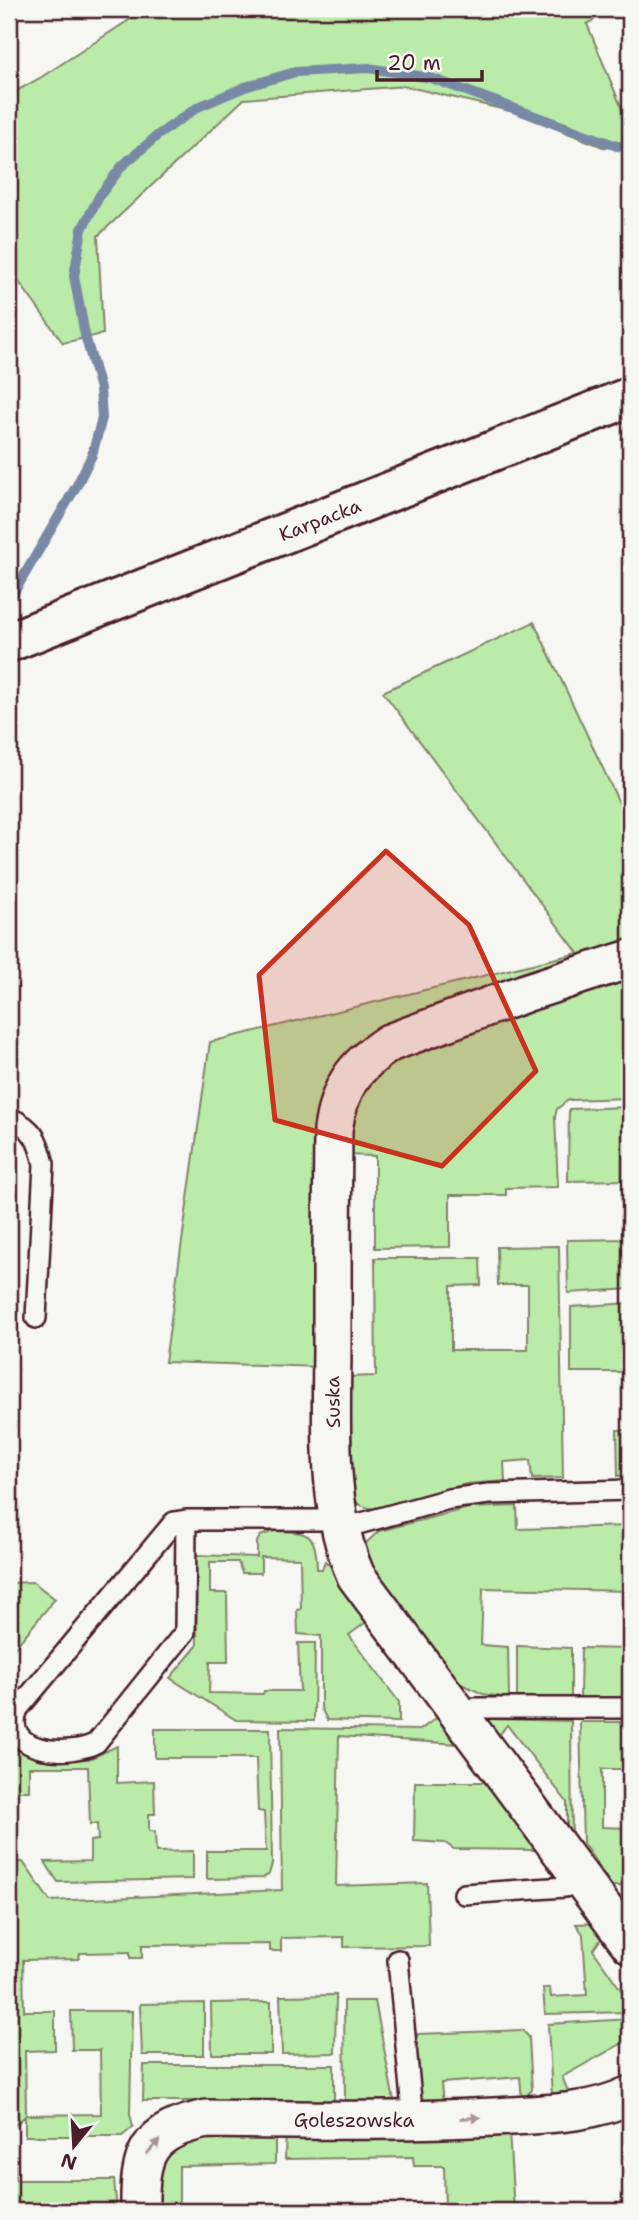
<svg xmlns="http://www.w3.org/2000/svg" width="639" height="2220" viewBox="0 0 639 2220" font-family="'Shantell Sans',sans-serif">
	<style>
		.green { fill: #bbeba9; stroke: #82856a; stroke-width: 2 }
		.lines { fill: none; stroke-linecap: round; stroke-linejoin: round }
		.stream { stroke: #7889a5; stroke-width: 10 }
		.service-casing { stroke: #4a1f2b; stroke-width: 24 }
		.minor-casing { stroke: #4a1f2b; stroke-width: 42 }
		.tertiary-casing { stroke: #4a1f2b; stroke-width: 44 }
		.service { stroke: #f6f6f2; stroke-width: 19 }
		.minor { stroke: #f6f6f2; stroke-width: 37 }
		.tertiary { stroke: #f6f6f2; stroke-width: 38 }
		.oneway { fill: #a99598 }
		.marked { fill: #c8321e; fill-opacity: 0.2; stroke: #c8321e; stroke-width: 5; stroke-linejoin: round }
		.labels { text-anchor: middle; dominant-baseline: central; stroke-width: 7; stroke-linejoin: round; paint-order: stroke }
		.street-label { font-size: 19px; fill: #4a1f2b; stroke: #f6f6f2 }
	</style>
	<rect width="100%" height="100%" fill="#f6f6f2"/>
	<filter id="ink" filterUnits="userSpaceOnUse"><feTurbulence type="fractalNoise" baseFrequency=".0143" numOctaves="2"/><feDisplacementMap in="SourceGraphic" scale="14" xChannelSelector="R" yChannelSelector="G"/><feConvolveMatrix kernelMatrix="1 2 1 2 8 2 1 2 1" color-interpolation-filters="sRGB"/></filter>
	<g filter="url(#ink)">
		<path class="green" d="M 146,9 L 612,9 L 587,24 L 630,128 L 630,150 L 603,147 L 514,112 L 405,86 L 244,99 L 98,236 L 103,334 L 63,343 L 9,268 L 9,95 L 40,78 Z
			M 534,622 L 630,826 L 630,944 L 369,1037 L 345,1055 L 330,1079 L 321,1367 L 165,1362 L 210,1042 L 578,953 L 383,692 Z
			M 630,972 L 630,1098 L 568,1100 L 557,1109 L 555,1117 L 558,1187 L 506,1188 L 506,1195 L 450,1195 L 450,1247 L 375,1248 L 375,1156 L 346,1155 L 347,1132 L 364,1085 L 403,1052 Z
			M 630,1107 L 630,1180 L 568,1181 L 569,1109 Z
			M 630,1239 L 630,1289 L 568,1293 L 567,1240 Z
			M 559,1246 L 563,1478 L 532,1479 L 530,1460 L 504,1462 L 505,1481 L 466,1484 L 376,1509 C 365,1508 358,1505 350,1497 L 347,1377 L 376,1376 L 375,1258 L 480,1258 L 481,1285 L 451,1286 L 451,1350 L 528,1350 L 528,1285 L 498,1285 L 497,1247 Z
			M 630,1303 L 630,1372 L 571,1372 L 571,1307 Z
			M 617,1430 L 630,1430 L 630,1475 L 618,1476 Z
			M 517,1506 L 518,1529 L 630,1526 L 630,1591 L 483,1588 L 481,1645 L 508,1647 L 509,1698 L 483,1694 L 455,1681 L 369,1573 L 364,1549 L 367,1542 L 379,1531 L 469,1508 Z
			M 274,1531 C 309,1532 316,1532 317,1569 L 322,1569 L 325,1561 L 334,1569 L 369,1620 L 349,1635 L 399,1702 L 399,1722 L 327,1720 L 321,1708 L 321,1636 L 298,1634 L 297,1610 L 301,1609 L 300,1558 L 261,1557 L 261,1573 L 242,1573 L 238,1562 L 210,1562 L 210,1593 L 227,1593 L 228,1662 L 210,1662 L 209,1693 L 263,1694 L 264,1691 L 300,1691 L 298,1643 L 315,1643 L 314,1721 L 236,1720 L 170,1678 L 197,1646 L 196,1555 L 257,1557 L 257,1542 L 260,1536 Z
			M 33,1582 L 55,1599 L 9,1655 L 9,1583 Z
			M 517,1646 L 571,1648 L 571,1697 L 517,1697 Z
			M 581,1648 L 630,1649 L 630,1698 L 580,1698 Z
			M 439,1716 L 460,1744 L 339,1736 L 336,1886 L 427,1883 L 429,1946 L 344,1947 L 344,1937 L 281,1938 L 281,1951 L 270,1951 L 270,1944 L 142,1945 L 142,1958 L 130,1958 L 130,1952 L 80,1953 L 79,1959 L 23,1960 L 24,2011 L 55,2011 L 55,2050 L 25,2051 L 26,2115 L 101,2114 L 100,2050 L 72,2050 L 71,2011 L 132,2011 L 130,2114 L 133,2127 L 122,2136 L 25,2136 L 25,2116 L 9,2131 L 9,1862 L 23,1862 L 50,1901 L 282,1890 L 280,1728 L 420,1730 Z
			M 486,1719 L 571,1721 L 572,1847 L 567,1841 L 567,1802 L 507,1725 L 495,1741 L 483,1722 Z
			M 580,1722 L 630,1722 L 630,1769 L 602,1769 L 602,1827 L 630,1828 L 629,1886 L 612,1886 L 583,1843 Z
			M 155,1729 L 270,1729 L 272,1864 L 269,1874 L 263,1878 L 207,1879 L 207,1851 L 266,1851 L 264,1812 L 258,1811 L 256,1758 L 155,1758 Z
			M 9,1740 L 37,1759 L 44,1760 L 89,1759 L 117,1746 L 117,1783 L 154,1781 L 155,1814 L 149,1814 L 149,1831 L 155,1832 L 156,1852 L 193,1851 L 193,1879 L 58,1882 L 45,1862 L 90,1861 L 90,1841 L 98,1840 L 97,1824 L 90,1824 L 88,1767 L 29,1767 L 29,1791 L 9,1791 Z
			M 415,1782 L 493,1782 L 541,1847 L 533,1850 L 454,1849 L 445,1843 L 414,1841 Z
			M 596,1923 L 605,1933 L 593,1950 L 630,2003 L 630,2012 L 545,2014 L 543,1988 L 550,1988 L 551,1997 L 587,1995 L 583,1934 L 576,1924 Z
			M 336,1995 L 335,2053 L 282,2054 L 280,1996 Z
			M 375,2001 L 394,2101 L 345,2101 L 344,2001 Z
			M 271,2002 L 271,2054 L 212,2054 L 211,2003 Z
			M 204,2003 L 204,2055 L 142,2055 L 140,2004 Z
			M 630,2019 L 630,2039 L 562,2077 L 570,2096 L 552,2097 L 548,2024 Z
			M 522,2030 L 529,2037 L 532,2090 L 522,2100 L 520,2077 L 441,2083 L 443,2106 L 427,2105 L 419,2097 L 414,2041 L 418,2034 Z
			M 144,2065 L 334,2065 L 334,2101 L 143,2101 Z
			M 275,2127 L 275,2164 L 179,2166 L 179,2211 L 148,2211 L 153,2160 L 187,2135 Z
			M 286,2128 L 509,2131 L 514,2211 L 445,2211 L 444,2166 L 414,2166 L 413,2157 L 285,2159 Z
			M 15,2165 L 15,2180 L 114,2180 L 117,2211 L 16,2211 L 9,2201 L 9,2167 Z"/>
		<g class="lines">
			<path class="stream" d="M 9,601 L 77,485 L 92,455 L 102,418 L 100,389 L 85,335 L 74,276 L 82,229 L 100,195 L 122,166 L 158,135 L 198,107 L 245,87 L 295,72 L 368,68 L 431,78 L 617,146 L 630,147"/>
			<g class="service-casing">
				<path id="service" d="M 9,1117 C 34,1129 38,1139 44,1164 L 36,1318
					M 186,1520 L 185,1632 L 96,1743 C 70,1757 0,1754 18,1709 L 174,1522 L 186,1520 L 320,1520 L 337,1513
					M 340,1529 L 449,1499 L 489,1494 L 630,1490
					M 461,1715 L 475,1708 L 630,1708
					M 464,1894 L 565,1887 L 582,1881
					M 398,1960 L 413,2121"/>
			</g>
			<g class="minor-casing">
				<path id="minor" d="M 630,959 L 528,992 L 389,1043 C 353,1067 339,1087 333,1130 C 332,1201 332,1273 332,1344 C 332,1419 325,1507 356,1576 L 630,1944
					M 140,2211 C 139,2154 146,2131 207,2119 C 303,2120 398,2122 494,2117 C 539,2114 589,2115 630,2095"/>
			</g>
			<g class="tertiary-casing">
				<path id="tertiary" d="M 9,642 L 630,397"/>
			</g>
			<use href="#service" class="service"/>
			<use href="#minor" class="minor"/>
			<use href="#tertiary" class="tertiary"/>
		</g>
		<defs><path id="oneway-solid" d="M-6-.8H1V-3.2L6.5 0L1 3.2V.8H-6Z" transform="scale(1.75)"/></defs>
		<g class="oneway">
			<use href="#oneway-solid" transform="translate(470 2118) rotate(-3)"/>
			<use href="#oneway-solid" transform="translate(153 2147) rotate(-49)"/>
		</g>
	</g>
	<path class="marked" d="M 386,851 L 469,925 L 536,1071 L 442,1166 L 275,1120 L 259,975 Z"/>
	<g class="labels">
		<g class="street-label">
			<text transform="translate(320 520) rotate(-21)">Karpacka</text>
			<text transform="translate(333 1402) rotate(-91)">Suska</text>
			<text x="354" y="2120">Goleszowska</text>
		</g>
	</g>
	<rect width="639" height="2220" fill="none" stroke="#f6f6f2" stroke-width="35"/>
	<rect x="18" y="18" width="604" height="2185" fill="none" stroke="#4a1f2b" stroke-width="2.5" filter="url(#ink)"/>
	<g transform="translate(74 2146) rotate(198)" stroke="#f6f6f2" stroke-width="5" paint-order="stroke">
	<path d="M0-5L12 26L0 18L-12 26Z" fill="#4a1f2b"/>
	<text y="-10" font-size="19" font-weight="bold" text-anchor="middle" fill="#4a1f2b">N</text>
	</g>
	<path d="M377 70v10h105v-10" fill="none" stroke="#4a1f2b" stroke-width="3.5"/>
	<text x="387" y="70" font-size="21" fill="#4a1f2b" stroke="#f6f6f2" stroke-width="5" paint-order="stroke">20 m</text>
</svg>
